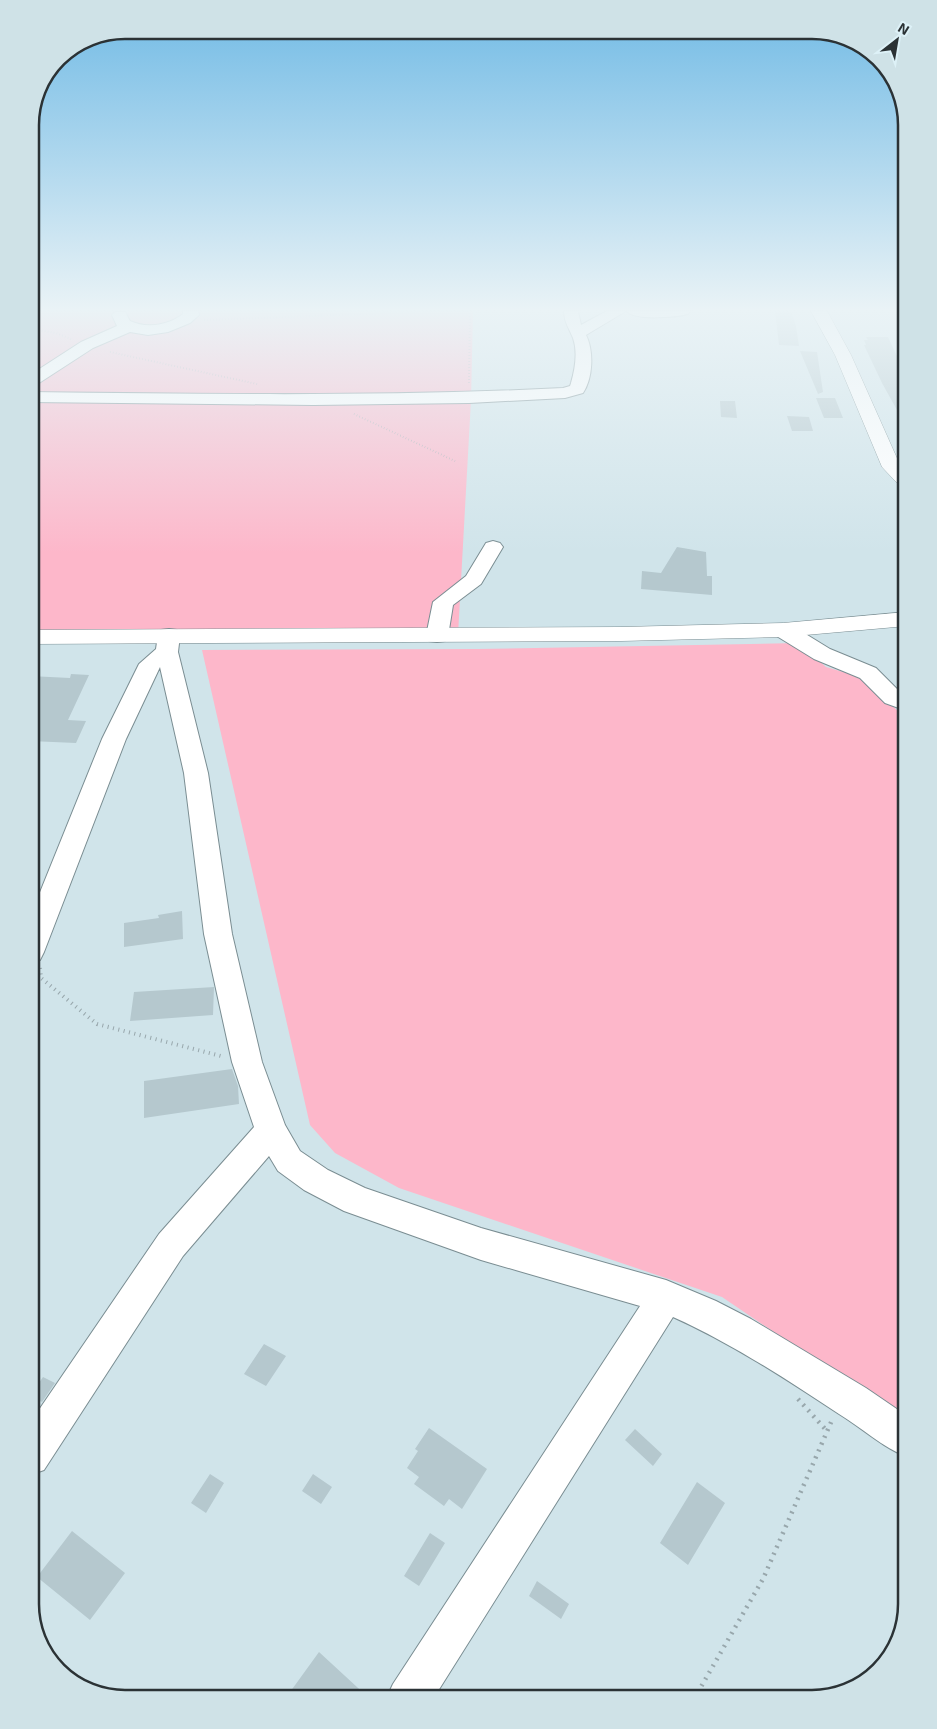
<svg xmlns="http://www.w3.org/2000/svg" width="937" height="1729" viewBox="0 0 937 1729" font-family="'Exo 2',sans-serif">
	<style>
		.green { fill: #fdb7ca }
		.building { fill: #b5c8ce }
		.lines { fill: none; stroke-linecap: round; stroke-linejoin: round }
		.minor-casing { stroke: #7a8d92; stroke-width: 2 }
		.major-casing { stroke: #7a8d92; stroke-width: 1 }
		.path-far2 { stroke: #98a7ac; stroke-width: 2; stroke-dasharray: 0.5 2.5; stroke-linecap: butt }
		.path-far1 { stroke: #98a7ac; stroke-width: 4; stroke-dasharray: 1 4.5; stroke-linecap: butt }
		.path { stroke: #98a7ac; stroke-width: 4.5; stroke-dasharray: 2 5.5; stroke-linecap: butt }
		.minor { fill: #fff; fill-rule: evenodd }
		.major { fill: #fff; fill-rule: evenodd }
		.rim { fill: none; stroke: #2b3235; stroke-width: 2.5 }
	</style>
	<rect width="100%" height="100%" fill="#d0e4ea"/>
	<path class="green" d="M 30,311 L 473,311 L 471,400 L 458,635 L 30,636 Z
		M 799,643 L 826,667 L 860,677 L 898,711 L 907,713 L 907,1422 L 722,1297 L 399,1188 L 335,1153 L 310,1125 L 202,650 L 478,649 Z"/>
	<path class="building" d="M 775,311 L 791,311 L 796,326 L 799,346 L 779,345 Z
		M 866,337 L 888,337 L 901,365 L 907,365 L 907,428 L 882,383 L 864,345 L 866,345 L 864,340 L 868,340 Z
		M 800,351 L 817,352 L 823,392 L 818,394 Z
		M 816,398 L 835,398 L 843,418 L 824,418 Z
		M 720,401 L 735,401 L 737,418 L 721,417 Z
		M 787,416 L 809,417 L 813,431 L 792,431 Z
		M 677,547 L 706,552 L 707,576 L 712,576 L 712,595 L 641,589 L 642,571 L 661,573 Z
		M 71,674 L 89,675 L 68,720 L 86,721 L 76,743 L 30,741 L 30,676 L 70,678 Z
		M 182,911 L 183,939 L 124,947 L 124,923 L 159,918 L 158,915 Z
		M 214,987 L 213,1015 L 130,1021 L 134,992 Z
		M 232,1069 L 238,1086 L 239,1104 L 144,1118 L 144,1081 Z
		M 264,1344 L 286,1356 L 266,1386 L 244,1374 Z
		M 43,1377 L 55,1383 L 42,1402 L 30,1396 Z
		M 429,1428 L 487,1469 L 462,1509 L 449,1499 L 444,1506 L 414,1484 L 419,1477 L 407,1468 L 418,1451 L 415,1449 Z
		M 635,1429 L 662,1454 L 653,1466 L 625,1440 Z
		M 210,1474 L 224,1483 L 206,1513 L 191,1503 Z
		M 313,1474 L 332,1487 L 321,1504 L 302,1491 Z
		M 697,1482 L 725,1503 L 688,1565 L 660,1543 Z
		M 72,1531 L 125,1573 L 90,1620 L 37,1577 Z
		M 430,1533 L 445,1543 L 419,1586 L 404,1576 Z
		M 537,1581 L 569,1604 L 561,1619 L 529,1596 Z
		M 319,1652 L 370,1699 L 285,1699 Z"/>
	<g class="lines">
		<g class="minor-casing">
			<path id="minor" d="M 183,311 L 198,311 L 199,315 L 190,323 L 168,332 L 148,335 L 130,332 L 93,348 L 36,385 L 30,387 L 30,375 L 81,342 L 117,326 L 112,315 L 115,312 L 125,312 L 130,321 C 147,329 169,325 183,314 Z
				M 564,311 L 578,311 L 581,325 L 607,311 L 626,311 L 586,335 C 594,351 593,378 583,393 L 565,398 L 469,403 L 313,405 L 30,402 L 30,392 C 208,394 386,397 563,388 L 570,386 L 571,383 C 575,369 578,352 573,338 C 569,328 564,322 564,311 Z
				M 627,311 L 690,311 L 688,314 C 677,317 634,321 627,311 Z
				M 493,541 L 500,543 L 503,547 L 481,584 L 453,605 L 448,636 L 445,641 L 437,642 L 429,641 L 426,636 L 433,602 L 466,576 L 486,543 Z
				M 783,624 L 791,625 L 830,649 L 876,668 L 901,693 L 907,695 L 907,711 L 885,703 L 860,678 L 814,659 L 775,635 L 772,630 L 775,625 Z
				M 169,629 L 177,630 L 180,635 L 178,652 L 208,773 L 232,934 L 262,1062 L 285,1125 L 300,1151 L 328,1170 L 365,1188 L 481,1228 L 666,1280 L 716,1301 L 751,1319 L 866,1388 L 907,1416 L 907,1457 C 882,1447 862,1428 839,1414 C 786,1379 731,1343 673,1317 L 433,1699 L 386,1699 L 393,1684 L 640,1306 L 481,1260 L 344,1211 L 304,1190 L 278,1171 L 269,1156 L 183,1256 L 44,1470 L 30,1475 L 30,1423 L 159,1234 L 254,1127 L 232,1062 L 204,934 L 184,773 L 160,667 L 126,739 L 44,952 L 40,960 L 30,963 L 30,917 L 102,739 L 139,664 L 156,649 L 158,635 L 161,630 Z"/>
		</g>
		<g class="major-casing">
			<path id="major" d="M 811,311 L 827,311 L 851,355 L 900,465 L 907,471 L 907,488 L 900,486 L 882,467 L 835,355 Z
				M 907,612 L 907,626 L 783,637 L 621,641 L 30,644 L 30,630 L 621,627 L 783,623 Z"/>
		</g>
		<path class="path-far2" d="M 204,320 L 443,311
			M 30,329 L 56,333 L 71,339
			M 110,352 L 257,384
			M 469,383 L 470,311
			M 354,414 L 455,461"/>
		<path class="path-far1" d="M 40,968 L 41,978 L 97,1024 L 221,1056"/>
		<path class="path" d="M 798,1399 L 827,1431
			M 694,1699 L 763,1579 L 832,1420"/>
		<use href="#minor" class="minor"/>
		<use href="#major" class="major"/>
	</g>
	<linearGradient id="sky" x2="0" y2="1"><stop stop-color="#70bae5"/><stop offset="0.56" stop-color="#eaf3f6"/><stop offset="1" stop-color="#eaf3f6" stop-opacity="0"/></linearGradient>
	<rect width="937" height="553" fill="url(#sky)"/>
	<path d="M0 0H937V1729H0ZM125 39H812A86 86 0 0 1 898 125V1604A86 86 0 0 1 812 1690H125A86 86 0 0 1 39 1604V125A86 86 0 0 1 125 39Z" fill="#cfe2e7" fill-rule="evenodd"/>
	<path class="rim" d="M125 39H812A86 86 0 0 1 898 125V1604A86 86 0 0 1 812 1690H125A86 86 0 0 1 39 1604V125A86 86 0 0 1 125 39Z"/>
	<g transform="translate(897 40) rotate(31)" stroke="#ddf1f7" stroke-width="4" paint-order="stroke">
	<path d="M0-4L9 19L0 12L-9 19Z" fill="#2b3235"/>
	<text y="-8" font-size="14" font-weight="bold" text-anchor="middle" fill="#2b3235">N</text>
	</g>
</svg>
